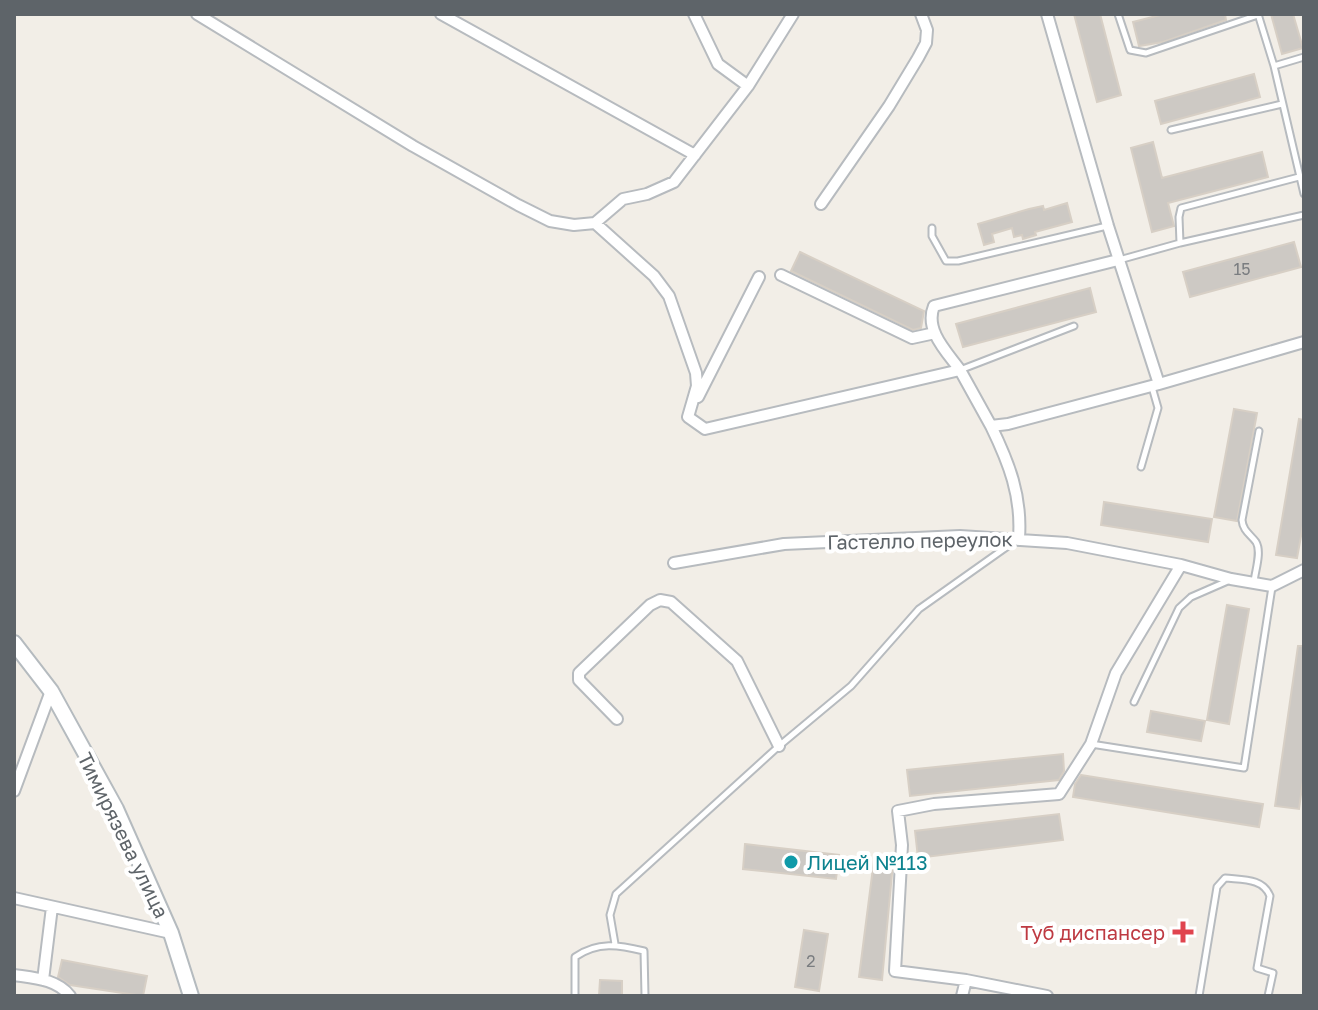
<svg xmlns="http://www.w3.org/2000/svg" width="1318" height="1010" viewBox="0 0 1318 1010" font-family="'Golos Text',sans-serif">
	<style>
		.building { fill: #cdc9c4; stroke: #d7cfc5; stroke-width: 2 }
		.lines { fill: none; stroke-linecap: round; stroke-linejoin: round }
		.lane-casing { stroke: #b7bbbf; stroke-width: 9 }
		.street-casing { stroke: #b7bbbf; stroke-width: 14 }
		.secondary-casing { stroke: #b5bbbf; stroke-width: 18 }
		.lane { stroke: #fff; stroke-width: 5 }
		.street { stroke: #fff; stroke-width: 10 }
		.secondary { stroke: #fff; stroke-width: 14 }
		.culture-dot { fill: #0f9aa8; stroke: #fff; stroke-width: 3 }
		.health-dot { fill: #e0444e; stroke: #fff; stroke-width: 3 }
		.labels { text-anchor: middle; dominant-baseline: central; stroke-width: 8; stroke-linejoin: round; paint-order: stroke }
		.number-label { font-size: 16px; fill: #7a7d80 }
		.street-label { font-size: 20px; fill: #5e6469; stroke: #fff }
		.culture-label { font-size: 20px; fill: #0d838f; stroke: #fff; text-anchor: start }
		.health-label { font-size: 20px; fill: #be3a42; stroke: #fff; text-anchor: end }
	</style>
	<rect width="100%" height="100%" fill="#f2eee7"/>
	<path class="building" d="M 1074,14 L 1100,14 L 1121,95 L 1097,102 Z
		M 1164,14 L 1225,14 L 1226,20 L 1163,42 L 1139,46 L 1133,22 Z
		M 1271,14 L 1293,14 L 1303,48 L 1282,54 Z
		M 1254,74 L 1260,97 L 1161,124 L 1155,101 Z
		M 1153,142 L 1162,178 L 1262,152 L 1268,177 L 1168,203 L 1174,226 L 1152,232 L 1131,148 Z
		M 1067,203 L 1072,222 L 1035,232 L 1036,235 L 1023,239 L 1022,235 L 1014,237 L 1012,228 L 992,234 L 994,242 L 984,245 L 978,224 L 1029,209 L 1043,206 L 1044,210 Z
		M 1294,242 L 1301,267 L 1190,297 L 1183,272 Z
		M 800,252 L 924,311 L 921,328 L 913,330 L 791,271 Z
		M 1090,288 L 1096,312 L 963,347 L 956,324 Z
		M 1234,409 L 1257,413 L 1237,521 L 1214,517 Z
		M 1299,419 L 1304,420 L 1304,520 L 1297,558 L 1276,555 Z
		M 1104,502 L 1212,519 L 1208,542 L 1101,525 Z
		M 1227,605 L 1249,609 L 1229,724 L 1207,720 Z
		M 1298,646 L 1304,646 L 1304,773 L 1299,809 L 1275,806 Z
		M 1151,711 L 1205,721 L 1201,741 L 1147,732 Z
		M 1063,754 L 1064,771 L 1059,780 L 910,796 L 907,770 Z
		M 1081,775 L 1263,804 L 1259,827 L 1073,797 L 1075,784 Z
		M 1059,814 L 1063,840 L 918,858 L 915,831 Z
		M 745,844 L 839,855 L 836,879 L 743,869 Z
		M 874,860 L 893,863 L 882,980 L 859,977 Z
		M 804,930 L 828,934 L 819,991 L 795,987 Z
		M 62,960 L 147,976 L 143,996 L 70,985 L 58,977 Z
		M 600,980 L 622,981 L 622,996 L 599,996 Z"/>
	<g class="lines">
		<g class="lane-casing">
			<path id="lane" d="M 1118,14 L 1130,50 L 1146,53 L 1258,15
				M 1258,14 L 1274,66 L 1304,194
				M 1274,66 L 1304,57
				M 1171,130 L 1282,104
				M 932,228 L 932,236 L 946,261 L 958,261 L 1107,226
				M 1180,243 L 1179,217 L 1181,208 L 1299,177
				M 1119,260 L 1180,243 L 1304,215
				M 960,370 L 1074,326
				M 1141,467 L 1158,408 L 1152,387
				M 1254,582 C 1255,571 1262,552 1256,542 C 1250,534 1243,531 1242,520 L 1259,431
				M 1134,702 L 1179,608 L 1191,597 L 1230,580
				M 1091,744 L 1244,768 L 1272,587
				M 615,944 L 610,915 L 616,894 L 779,746 L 851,686 L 919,609 L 1015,541
				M 575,996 L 575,957 C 598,941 619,945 644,951 L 645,996
				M 1199,996 L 1217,887 L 1225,878 C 1243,880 1263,878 1270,896 L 1257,968 L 1273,973 L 1268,996"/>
		</g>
		<g class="street-casing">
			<path id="street" d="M 197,14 L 413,146 L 518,205 L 550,221 L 574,225 L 595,223 L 654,276 L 669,296 L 696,373 L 697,386 L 688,417 L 705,429 L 960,370 L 991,426
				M 441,14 L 695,155
				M 694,14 L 718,64 L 748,86
				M 821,204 L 889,106 L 918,58 L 926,43 L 927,30 L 921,14
				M 595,223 L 623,199 L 647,194 L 674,182 L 748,86 L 793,14
				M 781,275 L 912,338 L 935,333
				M 960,370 C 947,352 924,330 934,306 L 1118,260
				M 1159,384 L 1304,342
				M 698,397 L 759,277
				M 1019,538 C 1022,496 1009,463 991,426 L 1008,424 L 1159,384 L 1108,226 L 1047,14
				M 674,563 L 784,544 L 960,536 L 1067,543 L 1181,565 L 1231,579 L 1272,586 L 1304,570
				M 617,719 L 579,680 L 579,673 L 650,605 L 660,600 L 671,602 L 737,661 L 779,746
				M 14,791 L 51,691
				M 14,898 L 171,933
				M 14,975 C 34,978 57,979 70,996
				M 43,980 L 52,907
				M 962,996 L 966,980
				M 1047,996 L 966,980 L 895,971 L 902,845 L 898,811 L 934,804 L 1059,794 L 1091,744 L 1116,673 L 1181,565"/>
		</g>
		<g class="secondary-casing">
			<path id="secondary" d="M 14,643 L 51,691 L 116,809 L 171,933 L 191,996"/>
		</g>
		<use href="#lane" class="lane"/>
		<use href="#street" class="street"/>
		<use href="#secondary" class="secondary"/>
	</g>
	<circle class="culture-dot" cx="791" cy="862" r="8"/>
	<path class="health-dot" d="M1179 920h8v8h8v8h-8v8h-8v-8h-8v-8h8z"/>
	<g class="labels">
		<g class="number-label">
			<text x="1242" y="269">15</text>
			<text x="811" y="961">2</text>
		</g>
		<g class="street-label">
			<text transform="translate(920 540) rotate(-1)">Гастелло переулок</text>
			<text transform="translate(124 835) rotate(64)">Тимирязева улица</text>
		</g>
		<g class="culture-label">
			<text x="807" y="862">Лицей №113</text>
		</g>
		<g class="health-label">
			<text x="1165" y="932">Туб диспансер</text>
		</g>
	</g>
	<rect width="1318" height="1010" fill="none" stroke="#5e6469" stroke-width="32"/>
</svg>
